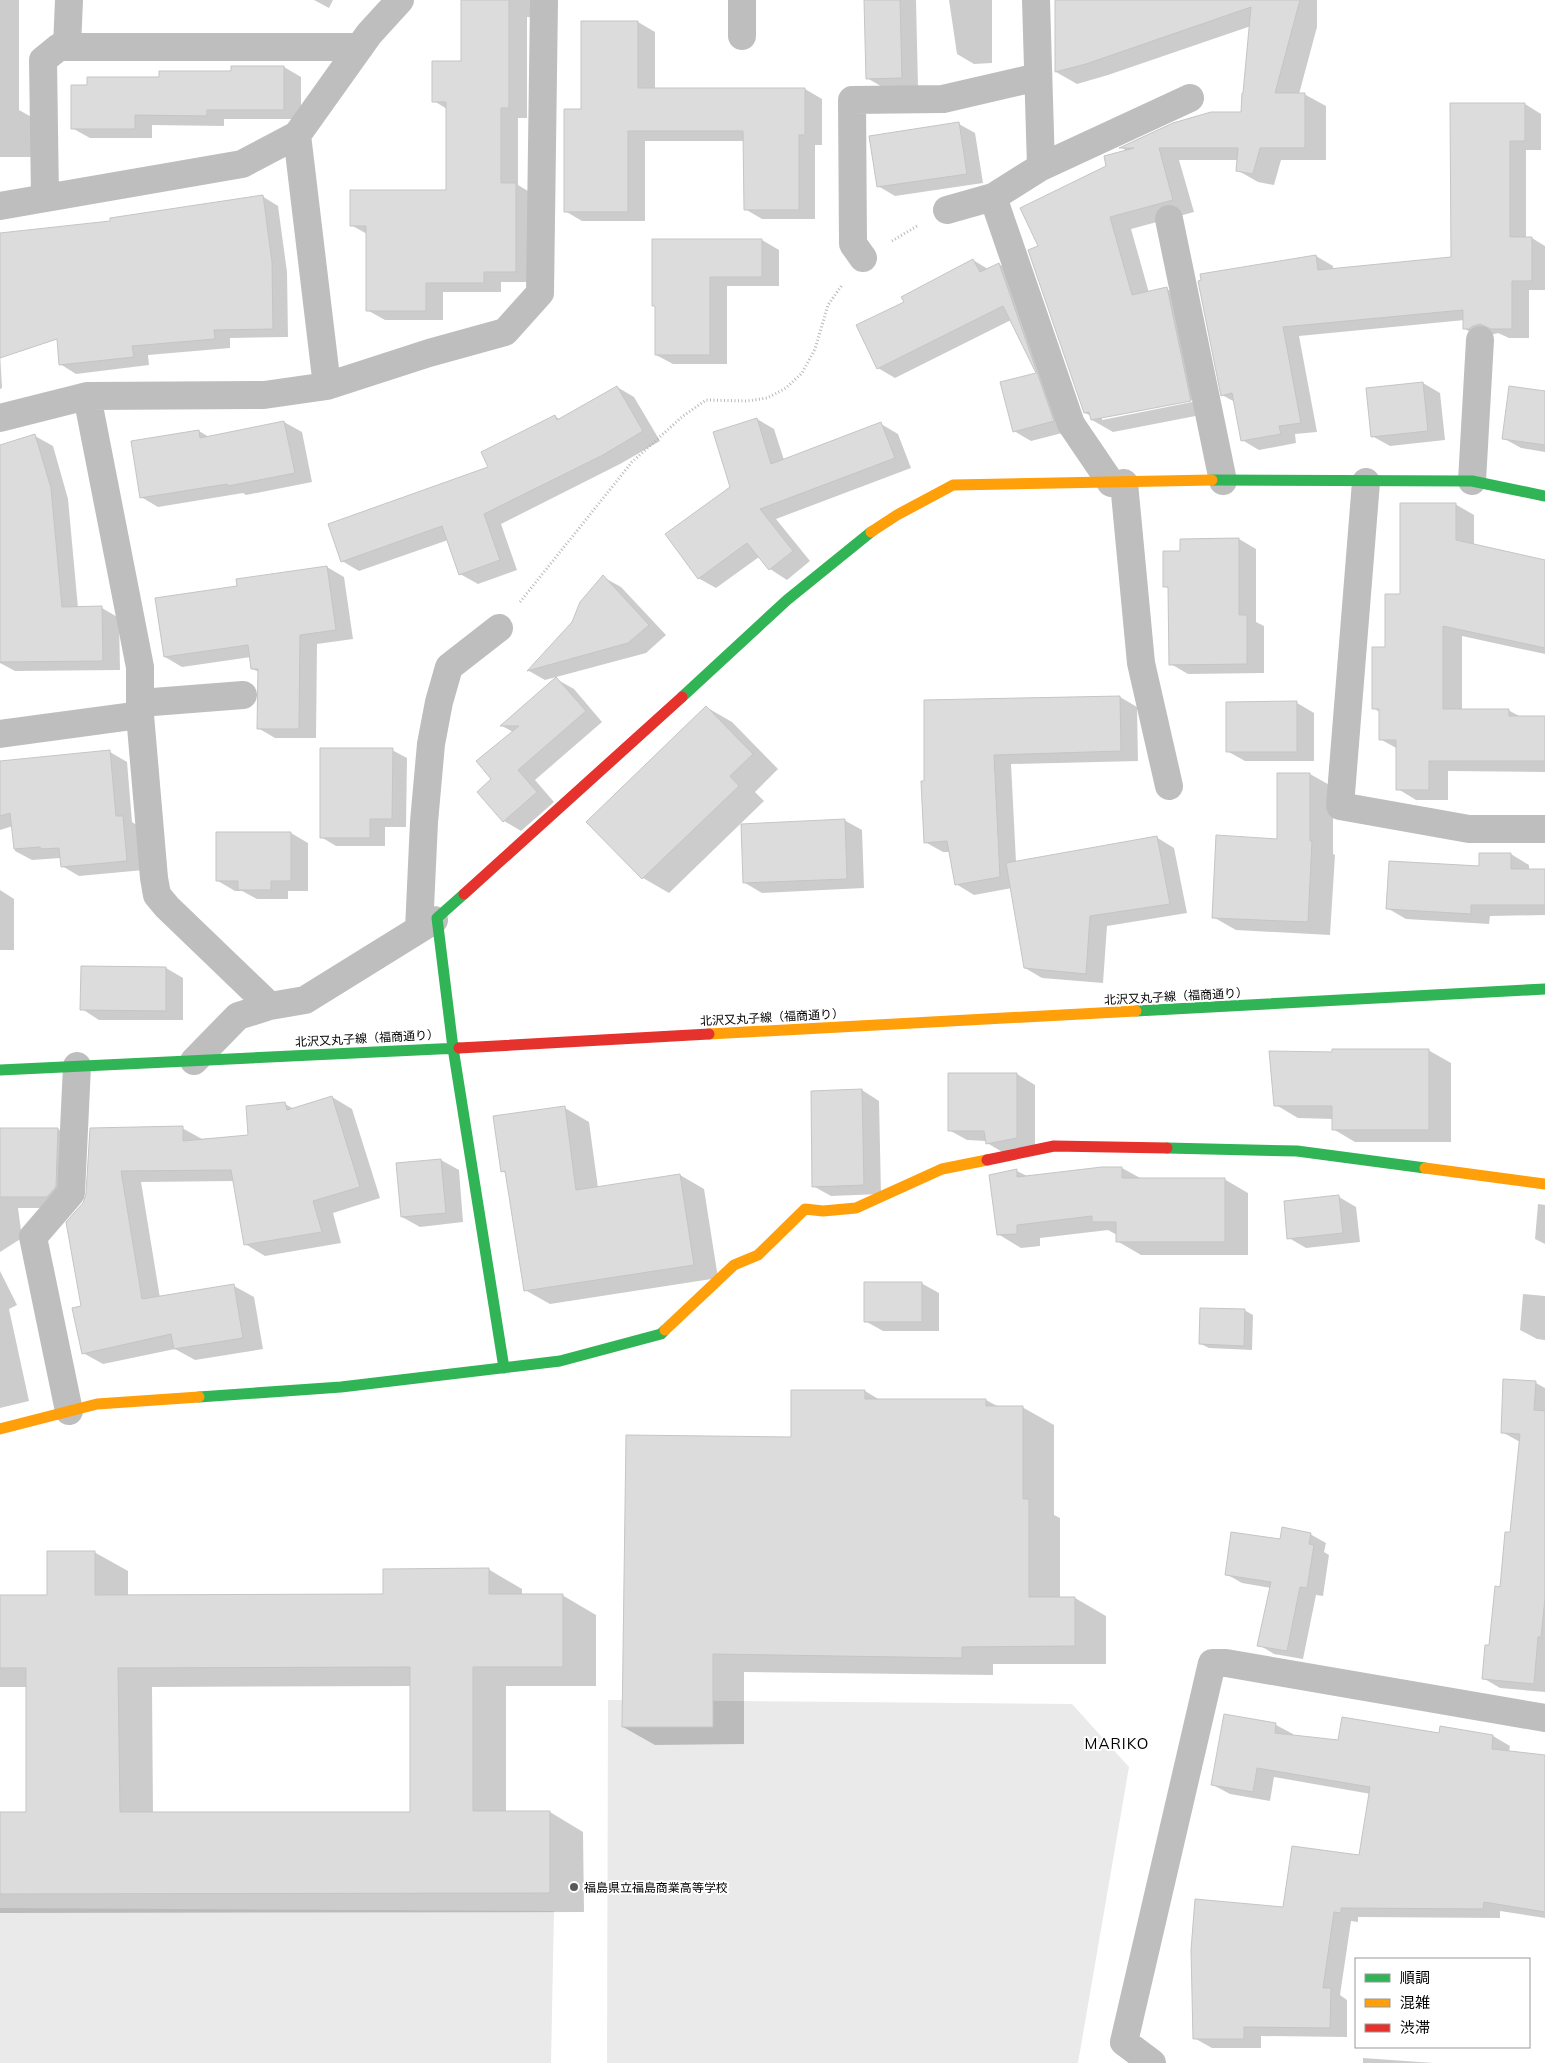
<svg xmlns="http://www.w3.org/2000/svg" width="1545" height="2063" viewBox="0 0 1545 2063" font-family="Mulish,'Noto Sans JP',sans-serif">
	<style>
		.green { fill: #eaeaea }
		.shadow { fill: #0003; fill-rule: evenodd }
		.building { fill: #dcdcdc; stroke: #c5c5c5; fill-rule: evenodd }
		.lines { fill: none; stroke-linecap: round; stroke-linejoin: round }
		.path { stroke: #b8b8b8; stroke-width: 3; stroke-dasharray: 1 2.5; stroke-linecap: butt }
		.street { stroke: #bebebe; stroke-width: 28 }
		.fast { stroke: #30b455; stroke-width: 11 }
		.slow { stroke: #ff9f0a; stroke-width: 11 }
		.jam { stroke: #e5322d; stroke-width: 11 }
		.poi-dot { fill: #595959; stroke: #fff; stroke-width: 2 }
		.labels { text-anchor: middle; dominant-baseline: central; stroke-width: 4; stroke-linejoin: round; paint-order: stroke }
		.street-label { font-size: 12px; fill: #000; stroke: #fff }
		.poi-label { font-size: 12px; fill: #000; stroke: #fff; text-anchor: start }
		.quarter-label { font-size: 15px; letter-spacing: 1px; fill: #000; stroke: #fff }
	</style>
	<rect width="100%" height="100%" fill="#fff"/>
	<path class="green" d="M 608,1700 L 1072,1704 L 1129,1767 L 1078,2063 L 607,2063 Z
		M 0,1908 L 554,1911 L 551,2063 L 0,2063 Z"/>
	<path class="shadow" d="M 0,0 L 19,0 L 19,110 L 35,119 L 35,157 L 0,157 Z
		M 314,0 L 333,0 L 329,8 Z
		M 462,0 L 537,0 L 537,17 L 527,17 L 527,118 L 518,118 L 518,185 L 533,194 L 533,282 L 501,282 L 501,292 L 443,292 L 443,320 L 385,320 L 367,310 L 367,234 L 351,225 L 447,191 L 447,109 L 434,101 L 462,62 Z
		M 866,0 L 916,0 L 918,87 L 884,88 L 867,78 Z
		M 949,0 L 992,0 L 992,63 L 974,64 L 957,54 Z
		M 1056,0 L 1317,0 L 1317,27 L 1299,94 L 1304,94 L 1326,106 L 1326,160 L 1281,160 L 1274,185 L 1258,182 L 1237,170 L 1238,160 L 1179,160 L 1194,212 L 1131,229 L 1149,293 L 1167,289 L 1188,301 L 1211,413 L 1113,432 L 1092,420 L 1091,416 L 1085,413 L 1040,246 L 1108,167 L 1127,151 L 1122,148 L 1174,124 L 1243,113 L 1251,26 L 1108,75 L 1077,84 L 1056,72 ZM 1197,399 L 1197,401 L 1102,420 L 1102,417 Z
		M 582,22 L 638,22 L 655,32 L 655,89 L 805,89 L 822,99 L 822,145 L 815,145 L 815,219 L 762,219 L 745,209 L 744,141 L 645,141 L 645,221 L 582,221 L 565,211 L 582,110 Z
		M 284,67 L 301,77 L 301,119 L 224,119 L 224,126 L 152,125 L 152,138 L 90,138 L 72,128 L 88,86 Z
		M 1525,104 L 1541,114 L 1541,150 L 1526,150 L 1526,238 L 1532,238 L 1545,246 L 1545,290 L 1529,290 L 1529,338 L 1509,338 L 1498,333 L 1481,338 L 1465,329 L 1465,320 L 1299,336 L 1317,432 L 1295,434 L 1296,443 L 1259,450 L 1242,440 L 1235,402 L 1222,395 L 1316,256 L 1333,266 L 1333,270 L 1452,258 Z
		M 959,124 L 975,133 L 983,183 L 895,196 L 878,186 Z
		M 262,196 L 278,206 L 287,272 L 288,337 L 230,338 L 230,348 L 148,355 L 149,365 L 76,374 L 60,364 L 55,312 L 0,295 L 0,234 L 112,222 Z
		M 762,240 L 779,250 L 779,286 L 727,286 L 727,364 L 673,364 L 656,355 L 656,307 L 653,305 Z
		M 973,260 L 988,269 L 999,264 L 1016,274 L 1070,431 L 1031,441 L 1014,431 L 1038,374 L 1011,320 L 895,378 L 878,368 L 906,303 Z
		M 0,352 L 2,388 L 0,389 Z
		M 1423,383 L 1440,393 L 1445,440 L 1390,446 L 1372,436 Z
		M 617,387 L 634,397 L 660,441 L 620,464 L 501,524 L 517,570 L 478,584 L 460,574 L 448,540 L 359,571 L 342,561 L 490,468 L 555,416 L 560,420 Z
		M 1545,392 L 1545,452 L 1521,448 L 1503,438 Z
		M 757,419 L 774,429 L 784,460 L 881,424 L 898,434 L 911,468 L 776,519 L 810,561 L 787,580 L 770,569 L 759,557 L 716,588 L 698,578 Z
		M 284,422 L 302,432 L 312,482 L 246,495 L 243,493 L 158,507 L 141,497 L 199,431 L 209,437 Z
		M 35,436 L 53,446 L 68,499 L 78,608 L 102,608 L 119,618 L 120,670 L 15,671 L 0,663 L 0,446 Z
		M 1455,504 L 1474,515 L 1474,546 L 1545,561 L 1545,654 L 1462,636 L 1462,710 L 1508,710 L 1521,717 L 1545,717 L 1545,772 L 1448,771 L 1448,800 L 1416,800 L 1398,789 L 1398,749 L 1380,739 L 1380,712 L 1373,708 L 1387,648 L 1401,596 Z
		M 1239,539 L 1256,549 L 1256,622 L 1264,626 L 1264,673 L 1188,674 L 1171,664 L 1170,589 L 1165,586 L 1182,552 Z
		M 327,567 L 344,577 L 353,639 L 317,644 L 316,738 L 275,738 L 258,728 L 259,672 L 252,669 L 251,657 L 182,667 L 165,657 L 238,587 Z
		M 603,577 L 621,587 L 666,635 L 646,653 L 545,680 L 529,671 L 573,622 Z
		M 556,679 L 574,689 L 602,722 L 535,780 L 554,802 L 521,831 L 504,821 L 493,779 L 513,732 L 502,726 Z
		M 1120,697 L 1137,707 L 1138,761 L 1011,764 L 1016,862 L 1156,837 L 1174,848 L 1187,913 L 1107,926 L 1103,983 L 1042,978 L 1025,968 L 1012,888 L 974,895 L 956,884 L 950,852 L 943,852 L 925,842 L 922,782 Z
		M 1297,703 L 1314,713 L 1314,761 L 1245,761 L 1227,751 Z
		M 706,707 L 732,722 L 778,769 L 755,792 L 764,801 L 669,893 L 643,878 Z
		M 392,750 L 407,758 L 406,827 L 385,827 L 385,846 L 336,846 L 321,837 Z
		M 110,752 L 127,762 L 132,822 L 140,827 L 144,870 L 79,876 L 62,866 L 61,858 L 32,860 L 15,851 L 13,826 L 0,830 L 0,762 Z
		M 1310,774 L 1333,787 L 1333,854 L 1335,855 L 1330,935 L 1236,930 L 1213,917 L 1279,840 Z
		M 844,820 L 862,830 L 864,888 L 762,893 L 745,883 Z
		M 291,833 L 308,843 L 308,891 L 288,891 L 288,899 L 257,899 L 242,891 L 235,891 L 218,881 Z
		M 1511,854 L 1529,865 L 1529,871 L 1545,870 L 1545,915 L 1490,916 L 1489,924 L 1406,919 L 1387,908 Z
		M 0,890 L 14,899 L 14,950 L 0,950 Z
		M 166,968 L 183,978 L 183,1020 L 99,1020 L 82,1009 Z
		M 1428,1050 L 1451,1063 L 1451,1142 L 1355,1142 L 1333,1129 L 1333,1119 L 1298,1118 L 1276,1105 L 1333,1053 Z
		M 950,1074 L 1017,1074 L 1035,1085 L 1035,1147 L 1004,1153 L 987,1143 L 986,1141 L 967,1140 L 949,1130 Z
		M 862,1090 L 879,1101 L 881,1194 L 831,1196 L 813,1186 Z
		M 332,1097 L 352,1109 L 380,1198 L 333,1213 L 341,1243 L 265,1256 L 245,1244 L 234,1181 L 141,1182 L 160,1298 L 234,1286 L 254,1297 L 263,1349 L 195,1360 L 175,1349 L 103,1364 L 83,1353 L 84,1204 L 88,1195 L 91,1129 L 182,1128 L 202,1139 L 249,1136 L 285,1104 L 294,1109 Z
		M 565,1108 L 589,1122 L 598,1188 L 680,1175 L 704,1189 L 718,1278 L 550,1304 L 525,1290 L 507,1174 L 502,1171 Z
		M 0,1129 L 58,1129 L 80,1142 L 69,1208 L 18,1208 L 22,1238 L 0,1252 Z
		M 441,1160 L 459,1170 L 463,1222 L 420,1227 L 402,1217 Z
		M 1102,1168 L 1122,1168 L 1142,1179 L 1224,1179 L 1248,1193 L 1248,1255 L 1141,1255 L 1117,1241 L 1117,1235 L 1108,1230 L 1040,1238 L 1040,1246 L 1021,1248 L 998,1234 L 991,1176 L 1017,1171 L 1029,1177 Z
		M 1339,1197 L 1356,1207 L 1360,1242 L 1306,1248 L 1289,1238 Z
		M 1538,1204 L 1545,1205 L 1545,1244 L 1535,1239 Z
		M 0,1271 L 17,1305 L 9,1309 L 29,1401 L 0,1408 Z
		M 921,1283 L 939,1293 L 939,1331 L 883,1331 L 865,1321 Z
		M 1523,1294 L 1545,1296 L 1545,1340 L 1537,1339 L 1520,1330 Z
		M 1244,1310 L 1253,1315 L 1252,1350 L 1209,1348 L 1201,1344 Z
		M 1536,1383 L 1545,1388 L 1545,1692 L 1500,1688 L 1483,1678 L 1512,1533 L 1520,1442 L 1502,1432 Z
		M 865,1391 L 880,1400 L 986,1400 L 999,1407 L 1022,1407 L 1054,1425 L 1054,1515 L 1060,1518 L 1060,1598 L 1075,1598 L 1106,1616 L 1106,1664 L 993,1664 L 993,1675 L 744,1672 L 744,1744 L 655,1745 L 623,1727 L 792,1438 Z
		M 1310,1534 L 1326,1543 L 1324,1552 L 1329,1555 L 1323,1596 L 1316,1595 L 1303,1659 L 1274,1654 L 1259,1645 L 1271,1588 L 1242,1583 L 1226,1574 Z
		M 94,1552 L 128,1571 L 128,1596 L 384,1595 L 488,1569 L 522,1589 L 522,1595 L 562,1595 L 596,1615 L 596,1686 L 506,1686 L 506,1812 L 550,1812 L 583,1832 L 584,1912 L 0,1913 L 0,1814 L 27,1814 L 27,1687 L 0,1687 L 0,1596 L 48,1596 ZM 411,1686 L 411,1813 L 153,1814 L 152,1687 Z
		M 1225,1716 L 1276,1725 L 1293,1734 L 1293,1736 L 1339,1741 L 1440,1734 L 1441,1728 L 1493,1736 L 1510,1746 L 1509,1752 L 1545,1757 L 1545,1918 L 1500,1911 L 1500,1918 L 1358,1917 L 1358,1922 L 1351,1921 L 1340,1995 L 1347,2000 L 1347,2037 L 1261,2036 L 1261,2048 L 1212,2048 L 1194,2038 L 1284,1909 L 1360,1856 L 1371,1794 L 1274,1777 L 1270,1801 L 1230,1794 L 1213,1785 Z
		M 1363,2058 L 1434,2063 L 1435,2063 L 1363,2063 Z"/>
	<path class="building" d="M 461,0 L 509,0 L 509,108 L 501,108 L 501,183 L 516,183 L 516,272 L 484,272 L 484,283 L 426,283 L 426,311 L 366,311 L 366,226 L 350,226 L 350,190 L 446,190 L 446,102 L 432,102 L 432,61 L 461,61 Z
		M 864,0 L 900,0 L 902,78 L 866,79 Z
		M 1055,0 L 1300,0 L 1275,93 L 1305,93 L 1305,148 L 1260,148 L 1253,174 L 1236,171 L 1238,148 L 1159,148 L 1173,200 L 1110,217 L 1132,295 L 1167,287 L 1191,401 L 1091,420 L 1089,412 L 1084,413 L 1028,250 L 1038,246 L 1020,208 L 1106,166 L 1104,156 L 1134,148 L 1119,148 L 1173,123 L 1211,112 L 1241,112 L 1242,93 L 1243,93 L 1251,7 L 1086,64 L 1055,72 Z
		M 581,21 L 638,21 L 638,88 L 805,88 L 805,135 L 799,135 L 799,210 L 744,210 L 743,131 L 628,131 L 628,212 L 564,212 L 564,109 L 581,109 Z
		M 231,66 L 284,66 L 284,110 L 207,110 L 207,116 L 135,115 L 135,129 L 71,129 L 71,85 L 87,85 L 87,77 L 159,77 L 159,71 L 231,71 Z
		M 1450,103 L 1525,103 L 1525,141 L 1510,141 L 1510,237 L 1532,237 L 1532,281 L 1512,281 L 1512,329 L 1491,329 L 1480,324 L 1473,326 L 1469,329 L 1463,329 L 1463,310 L 1283,327 L 1301,423 L 1279,426 L 1281,434 L 1241,441 L 1232,393 L 1221,396 L 1198,281 L 1201,280 L 1200,274 L 1316,255 L 1318,270 L 1451,257 Z
		M 959,122 L 967,174 L 877,187 L 869,136 Z
		M 263,195 L 272,262 L 273,329 L 214,330 L 215,339 L 132,346 L 134,357 L 59,365 L 57,339 L 0,358 L 0,233 L 110,221 L 110,218 Z
		M 652,239 L 762,239 L 762,277 L 710,277 L 710,355 L 655,355 L 655,306 L 652,306 Z
		M 973,259 L 980,272 L 999,263 L 1054,421 L 1013,432 L 1000,382 L 1036,373 L 1003,306 L 877,369 L 856,325 L 904,302 L 901,297 Z
		M 1423,382 L 1428,431 L 1371,437 L 1366,388 Z
		M 617,386 L 643,431 L 603,455 L 484,514 L 500,560 L 459,575 L 442,526 L 341,562 L 328,524 L 488,467 L 481,452 L 555,415 L 557,420 Z
		M 1509,386 L 1545,391 L 1545,445 L 1502,439 Z
		M 757,418 L 771,464 L 881,422 L 895,458 L 760,509 L 793,551 L 769,570 L 747,543 L 698,579 L 665,534 L 730,487 L 713,432 Z
		M 284,421 L 295,473 L 228,486 L 227,484 L 140,498 L 131,441 L 199,430 L 200,438 Z
		M 35,434 L 51,488 L 62,607 L 102,606 L 103,661 L 0,662 L 0,445 Z
		M 1400,503 L 1456,503 L 1456,540 L 1545,560 L 1545,648 L 1443,626 L 1443,709 L 1509,709 L 1509,716 L 1545,716 L 1545,761 L 1429,761 L 1429,790 L 1396,790 L 1396,740 L 1379,740 L 1379,709 L 1372,709 L 1372,647 L 1385,647 L 1385,594 L 1400,594 Z
		M 1239,538 L 1239,615 L 1247,615 L 1247,664 L 1169,665 L 1168,587 L 1163,587 L 1163,551 L 1180,551 L 1180,539 Z
		M 327,566 L 336,630 L 300,635 L 299,729 L 257,729 L 258,669 L 251,669 L 248,645 L 164,657 L 155,598 L 237,586 L 236,579 Z
		M 603,575 L 649,625 L 628,643 L 527,671 L 572,622 L 580,602 Z
		M 556,677 L 586,711 L 518,770 L 537,792 L 503,822 L 477,792 L 491,779 L 476,761 L 519,726 L 500,726 Z
		M 1120,696 L 1121,751 L 994,755 L 1000,877 L 955,885 L 947,841 L 924,843 L 921,781 L 924,781 L 924,700 Z
		M 1297,701 L 1297,752 L 1226,752 L 1226,702 Z
		M 706,706 L 753,754 L 730,776 L 739,786 L 642,879 L 586,822 Z
		M 320,748 L 393,748 L 392,819 L 370,819 L 370,838 L 320,838 Z
		M 110,750 L 116,816 L 123,816 L 127,861 L 61,867 L 59,848 L 41,849 L 40,847 L 14,849 L 10,813 L 0,816 L 0,761 Z
		M 1277,773 L 1310,773 L 1310,841 L 1312,841 L 1308,922 L 1212,918 L 1216,835 L 1277,839 Z
		M 845,819 L 847,879 L 743,883 L 741,824 Z
		M 216,832 L 291,832 L 291,881 L 271,881 L 271,890 L 238,890 L 238,881 L 216,881 Z
		M 1157,836 L 1170,904 L 1090,916 L 1086,974 L 1024,968 L 1006,863 Z
		M 1479,853 L 1511,853 L 1511,869 L 1545,869 L 1545,905 L 1471,905 L 1471,914 L 1386,909 L 1389,861 L 1479,866 Z
		M 81,966 L 166,967 L 166,1011 L 80,1010 Z
		M 1332,1049 L 1429,1049 L 1429,1130 L 1332,1130 L 1332,1106 L 1274,1106 L 1269,1051 L 1332,1052 Z
		M 948,1073 L 1017,1073 L 1017,1138 L 986,1144 L 984,1131 L 948,1131 Z
		M 862,1089 L 864,1185 L 812,1187 L 811,1091 Z
		M 332,1096 L 360,1187 L 313,1201 L 322,1232 L 244,1245 L 231,1170 L 121,1171 L 142,1299 L 234,1284 L 243,1338 L 174,1349 L 171,1334 L 82,1354 L 72,1308 L 81,1306 L 66,1222 L 83,1203 L 86,1194 L 90,1128 L 183,1126 L 183,1141 L 248,1135 L 246,1106 L 285,1102 L 287,1110 Z
		M 565,1106 L 576,1190 L 680,1174 L 694,1265 L 524,1291 L 505,1171 L 501,1172 L 493,1116 Z
		M 0,1128 L 58,1128 L 56,1187 L 47,1197 L 0,1197 Z
		M 441,1159 L 446,1213 L 401,1217 L 396,1163 Z
		M 1102,1167 L 1122,1167 L 1122,1178 L 1225,1178 L 1225,1242 L 1116,1242 L 1116,1222 L 1092,1222 L 1092,1216 L 1017,1225 L 1017,1234 L 997,1235 L 989,1175 L 1017,1169 L 1017,1177 Z
		M 1339,1195 L 1343,1233 L 1287,1239 L 1284,1201 Z
		M 864,1282 L 922,1282 L 922,1322 L 864,1322 Z
		M 1200,1308 L 1245,1309 L 1244,1346 L 1199,1344 Z
		M 1503,1379 L 1536,1381 L 1534,1410 L 1545,1411 L 1545,1598 L 1541,1637 L 1538,1637 L 1534,1684 L 1482,1679 L 1485,1645 L 1489,1645 L 1495,1586 L 1500,1587 L 1505,1532 L 1510,1532 L 1520,1434 L 1501,1433 Z
		M 791,1390 L 865,1390 L 865,1399 L 986,1399 L 986,1406 L 1023,1406 L 1023,1499 L 1029,1499 L 1029,1597 L 1075,1597 L 1075,1646 L 962,1647 L 962,1658 L 713,1654 L 713,1727 L 622,1727 L 626,1435 L 791,1437 Z
		M 1282,1527 L 1311,1533 L 1309,1544 L 1314,1545 L 1307,1588 L 1300,1587 L 1287,1651 L 1257,1646 L 1271,1582 L 1225,1575 L 1231,1532 L 1280,1539 Z
		M 47,1551 L 95,1551 L 95,1595 L 383,1594 L 383,1569 L 489,1568 L 489,1594 L 563,1594 L 563,1667 L 473,1667 L 473,1811 L 550,1811 L 550,1893 L 0,1894 L 0,1812 L 26,1812 L 26,1668 L 0,1668 L 0,1595 L 47,1595 ZM 410,1667 L 410,1812 L 120,1812 L 118,1668 Z
		M 1224,1714 L 1276,1723 L 1275,1733 L 1338,1740 L 1342,1717 L 1439,1733 L 1440,1726 L 1493,1735 L 1492,1749 L 1545,1755 L 1545,1912 L 1484,1902 L 1483,1909 L 1341,1908 L 1341,1913 L 1334,1912 L 1323,1988 L 1331,1988 L 1330,2028 L 1244,2027 L 1244,2039 L 1193,2039 L 1191,1950 L 1195,1899 L 1283,1907 L 1292,1846 L 1359,1855 L 1370,1787 L 1257,1768 L 1253,1792 L 1211,1785 Z"/>
	<g class="lines">
		<path class="path" d="M 892,241 L 917,226
			M 520,602 L 632,462 L 683,416 L 706,400 L 747,401 L 767,398 L 786,388 L 802,373 L 815,349 L 828,305 L 842,285"/>
		<path class="street" d="M 1036,0 L 1041,167
			M 742,36 L 742,0
			M 67,47 L 69,0
			M 993,197 L 1071,424 L 1111,483
			M 45,198 L 43,60 L 59,47 L 360,47
			M 0,206 L 242,164 L 297,135 L 369,34 L 400,0
			M 947,210 L 993,197 L 1041,167 L 1190,98
			M 1169,219 L 1223,481
			M 863,258 L 853,244 L 852,100 L 943,99 L 1038,77
			M 327,386 L 429,353 L 505,332 L 540,293 L 544,0
			M 87,396 L 140,667 L 140,715 L 154,878 L 157,895 L 167,907 L 270,1006
			M 0,418 L 87,396 L 264,395 L 327,386 L 297,135
			M 1472,481 L 1480,340
			M 1366,482 L 1340,806 L 1469,829 L 1545,829
			M 1124,483 L 1141,663 L 1169,786
			M 140,703 L 243,695
			M 0,734 L 140,715
			M 419,929 L 424,822 L 431,744 L 439,702 L 449,667 L 499,628
			M 194,1061 L 238,1016 L 270,1006 L 305,1000 L 434,920
			M 69,1411 L 33,1237 L 71,1193 L 77,1066
			M 1152,2063 L 1124,2042 L 1212,1663 L 1226,1663 L 1545,1718"/>
		<path class="fast" d="M 1212,480 L 1472,481 L 1545,496
			M 682,697 L 787,600 L 871,532
			M 464,894 L 437,918 L 453,1048 L 504,1368
			M 1136,1011 L 1545,989
			M 0,1070 L 459,1048
			M 1167,1148 L 1297,1151 L 1425,1168
			M 199,1397 L 341,1387 L 560,1361 L 661,1334 L 665,1330"/>
		<path class="slow" d="M 871,532 L 897,515 L 953,485 L 1212,480
			M 709,1034 L 1136,1011
			M 1425,1168 L 1545,1184
			M 665,1330 L 734,1265 L 758,1255 L 805,1209 L 823,1211 L 856,1208 L 942,1169 L 987,1160
			M 0,1429 L 97,1404 L 199,1397"/>
		<path class="jam" d="M 464,894 L 682,697
			M 459,1048 L 709,1034
			M 987,1160 L 1054,1146 L 1167,1148"/>
	</g>
	<circle class="poi-dot" cx="574" cy="1887" r="5"/>
	<g class="labels">
		<g class="street-label">
			<text transform="translate(1176 996) rotate(-3)">北沢又丸子線（福商通り）</text>
			<text transform="translate(772 1017) rotate(-3)">北沢又丸子線（福商通り）</text>
			<text transform="translate(367 1038) rotate(-3)">北沢又丸子線（福商通り）</text>
		</g>
		<g class="poi-label">
			<text x="584" y="1887">福島県立福島商業高等学校</text>
		</g>
		<g class="quarter-label">
			<text x="1117" y="1743">MARIKO</text>
		</g>
	</g>
	<rect x="1355" y="1958" width="175" height="90" fill="#ffffff" stroke="#999999"/>
	<rect x="1365" y="1974" width="25" height="8" fill="#30b455" stroke="#999999"/>
	<text x="1400" y="1983" font-size="15" fill="#000000">順調</text>
	<rect x="1365" y="1999" width="25" height="8" fill="#ff9f0a" stroke="#999999"/>
	<text x="1400" y="2008" font-size="15" fill="#000000">混雑</text>
	<rect x="1365" y="2024" width="25" height="8" fill="#e5322d" stroke="#999999"/>
	<text x="1400" y="2033" font-size="15" fill="#000000">渋滞</text>
</svg>
